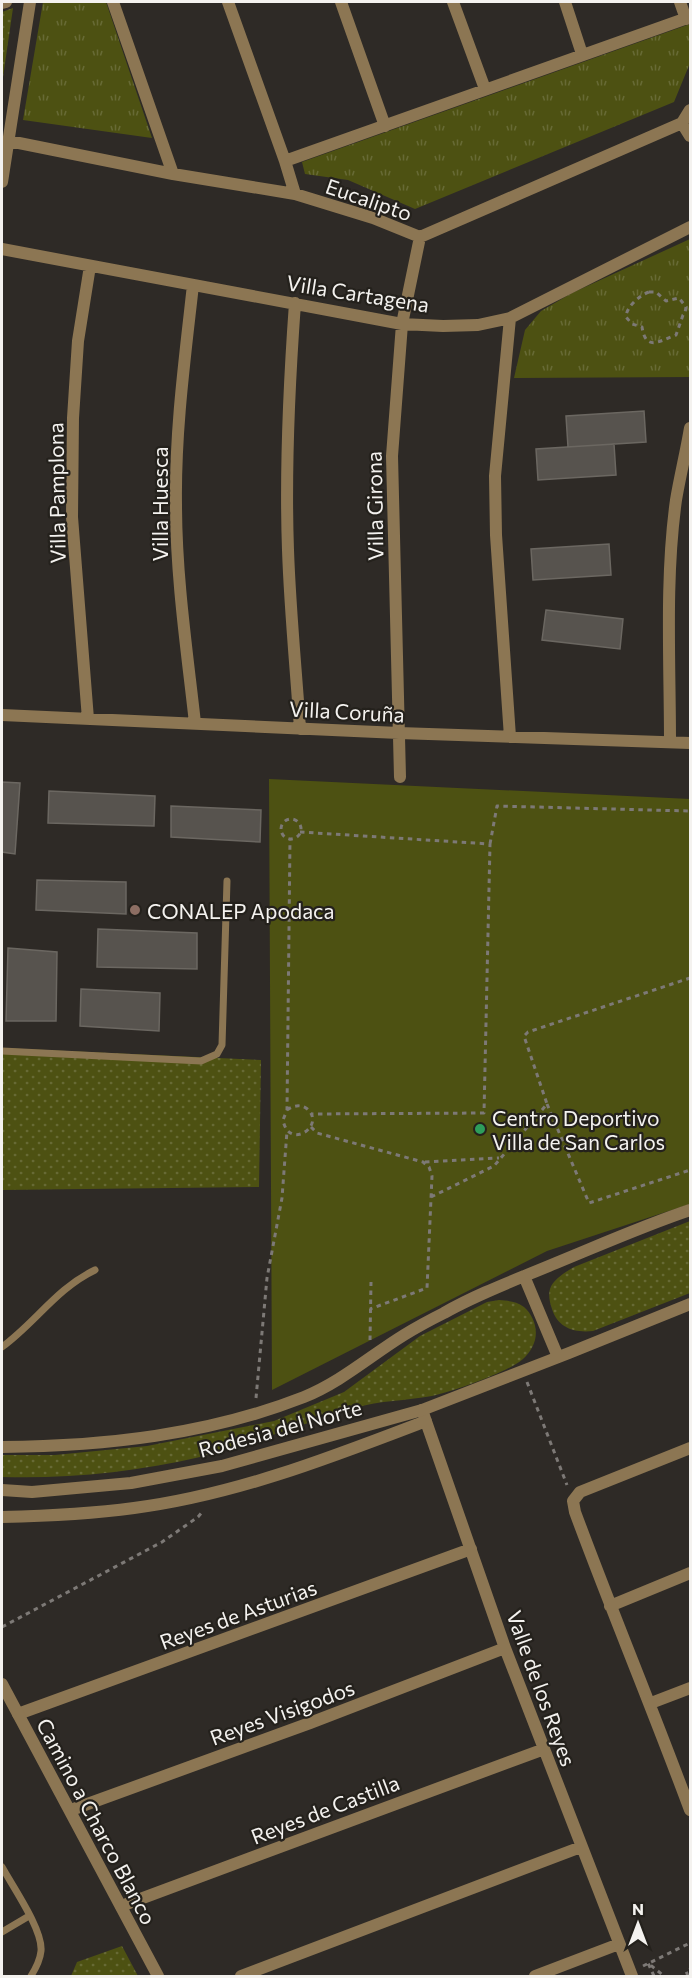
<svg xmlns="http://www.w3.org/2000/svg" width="692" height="1978" viewBox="0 0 692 1978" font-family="Commissioner,sans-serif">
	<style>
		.grass { fill: url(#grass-dots) }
		.park { fill: url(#park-tufts) }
		.garden { fill: #4d5112 }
		.building { fill: #57534e; stroke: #6b6761; stroke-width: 1.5 }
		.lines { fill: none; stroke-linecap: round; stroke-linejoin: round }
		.path { stroke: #7d7976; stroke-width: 3; stroke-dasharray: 4.5 4.5; stroke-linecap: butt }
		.service { stroke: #8c7653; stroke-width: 7 }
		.minor { stroke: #8c7653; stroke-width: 12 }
		.tertiary { stroke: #8c7653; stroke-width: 12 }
		.education-dot { fill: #8d6e63; stroke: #24211c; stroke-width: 2 }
		.leisure-dot { fill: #2e9e5b; stroke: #24211c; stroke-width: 2 }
		.labels { text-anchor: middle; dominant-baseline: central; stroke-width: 4.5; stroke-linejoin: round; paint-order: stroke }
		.street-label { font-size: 21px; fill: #f4f2ef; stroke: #24211c }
		.poi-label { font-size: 21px; fill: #f4f2ef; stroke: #24211c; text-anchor: start }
	</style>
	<defs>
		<pattern id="grass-dots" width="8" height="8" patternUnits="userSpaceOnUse" patternTransform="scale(1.5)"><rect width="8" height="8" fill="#4d5112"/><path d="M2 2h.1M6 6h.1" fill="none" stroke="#676a35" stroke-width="1.8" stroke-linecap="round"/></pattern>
		<pattern id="park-tufts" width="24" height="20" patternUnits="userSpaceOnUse" patternTransform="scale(1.5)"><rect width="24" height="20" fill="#4d5112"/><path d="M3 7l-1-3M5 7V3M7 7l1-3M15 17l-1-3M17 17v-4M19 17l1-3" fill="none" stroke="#676a35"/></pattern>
	</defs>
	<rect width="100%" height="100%" fill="#2e2a26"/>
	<path class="grass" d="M 13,8 L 2,84 L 2,12 Z
		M 2,1048 L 261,1060 L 259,1187 L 2,1190 Z
		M 690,1221 L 690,1293 L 593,1331 C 574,1333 558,1328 552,1309 C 550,1303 548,1295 550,1289 C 553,1279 566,1272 574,1267 Z
		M 499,1300 C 509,1301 516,1301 524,1307 C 533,1315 538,1328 535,1340 C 532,1350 526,1358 516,1364 C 496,1376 455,1391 432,1396 C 406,1401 380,1400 355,1408 C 303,1423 253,1444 200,1457 C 136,1472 67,1479 2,1477 L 2,1455 L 55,1455 L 147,1446 L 274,1421 L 344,1392 L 420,1336 L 487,1302 Z
		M 122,1946 L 138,1976 L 71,1976 L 77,1962 Z"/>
	<path class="park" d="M 43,2 L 106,2 L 152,138 L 23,120 Z
		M 690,24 L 690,63 L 674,102 L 415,209 L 348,180 L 305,174 L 302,162 Z
		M 690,239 L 690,377 L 514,378 L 525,330 L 541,311 L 572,293 Z"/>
	<path class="garden" d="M 269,779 L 690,799 L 690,1204 L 547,1251 L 272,1390 Z"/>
	<path class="building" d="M 644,411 L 646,442 L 568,447 L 566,416 Z
		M 614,444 L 616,475 L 538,480 L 536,449 Z
		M 609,544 L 611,575 L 533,580 L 531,549 Z
		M 546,610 L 623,619 L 620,649 L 542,640 Z
		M 2,782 L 20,783 L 15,854 L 2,852 Z
		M 49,791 L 155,796 L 154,826 L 48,823 Z
		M 171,806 L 261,810 L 260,842 L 171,837 Z
		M 37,880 L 126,882 L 126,914 L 36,910 Z
		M 98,929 L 197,933 L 197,969 L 97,967 Z
		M 8,948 L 57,952 L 56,1021 L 6,1021 Z
		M 81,989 L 160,993 L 159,1031 L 80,1026 Z"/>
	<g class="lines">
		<path class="path" d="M 649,292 L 656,292 L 666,301 L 679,298 L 686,307 L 685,313 L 683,315 L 676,335 C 659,341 646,352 642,327 L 632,324 L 626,317 C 626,307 640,295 649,292 Z
			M281 829a10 10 0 1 1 20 0a10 10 0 1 1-20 0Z
			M 300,832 L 490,844 L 484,1113 L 311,1114
			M 490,844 L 497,806 L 689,811 L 690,813
			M 547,1104 L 589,1203 L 690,1170
			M 287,1110 C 293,1106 299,1104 306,1108 C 328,1124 289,1152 283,1120 L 287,1110 L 290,839
			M 311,1127 L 317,1133 L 423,1162 L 429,1167 L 432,1176 L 427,1288 L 370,1309
			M 425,1162 L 499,1158
			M 431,1197 L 494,1166 L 547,1104 L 524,1036 L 528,1032 L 690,978
			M 370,1340 L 371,1282
			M 527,1382 L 567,1485
			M 256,1398 L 267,1278 L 282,1198 L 287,1131
			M 2,1627 L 162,1542 L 198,1517 L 203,1511
			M 643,1966 L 690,1943
			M 654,1976 L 648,1963 L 664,1976
			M 688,1976 L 686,1971 L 690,1969"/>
		<path class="service" d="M 2,1051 L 201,1061 L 217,1054 L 222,1045 L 227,881
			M 2,1347 C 35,1323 57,1288 95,1270
			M 2,1867 C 13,1887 43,1930 41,1951 C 40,1961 36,1968 31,1976
			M 2,1932 L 29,1916"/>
		<path class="minor" d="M 113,2 L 173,174
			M 228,2 L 285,161 L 295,194
			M 341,2 L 385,126
			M 453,2 L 485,89
			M 565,2 L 582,54
			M 680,2 L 686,19
			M 2,3 L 6,2
			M 682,123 L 690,136
			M 9,141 L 173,174 L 295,194 L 373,218 L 420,237 L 682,123 L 690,110
			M 285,161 L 690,17
			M 2,182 L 30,2
			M 2,249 L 402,324 L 443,326 L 478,325 L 510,318 L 690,227
			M 193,285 C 185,357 175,431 176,504 C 176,577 187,651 195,723
			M 295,303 C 289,386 285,468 288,550 C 290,610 296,669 300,729
			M 510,318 L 495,476 L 496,535 L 510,737
			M 2,715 L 399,733 L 690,743
			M 88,719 L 72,517 L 73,418 L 78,341 L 90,266
			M 670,742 C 670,662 665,579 676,500 C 680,476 686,452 690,428
			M 400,777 L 392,456 L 402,324 L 420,237
			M 422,1410 L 505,1648 L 632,1976
			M 690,1448 L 580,1492 L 573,1501 L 575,1512 C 612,1612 653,1710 690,1810
			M 2,1517 C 46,1516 90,1514 134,1508 C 235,1495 332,1457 426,1421
			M 610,1606 L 690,1573
			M 651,1703 L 690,1688
			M 18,1714 L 471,1549
			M 71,1810 L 310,1723 L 505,1648
			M 121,1906 L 544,1749
			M 241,1976 L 581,1847
			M 535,1976 L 619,1944"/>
		<path class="tertiary" d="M 524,1276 L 558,1357
			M 2,1447 C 105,1446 207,1435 304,1397 C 341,1382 370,1356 404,1335 C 417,1327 430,1320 444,1313 C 479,1293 518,1279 556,1263 C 600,1245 645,1225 690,1210
			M 2,1490 L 32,1492 L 131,1483 L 222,1466 L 422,1410 L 569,1353 L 690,1304
			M 2,1684 L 158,1976"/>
	</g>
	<circle class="education-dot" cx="135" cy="910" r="6"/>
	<circle class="leisure-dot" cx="480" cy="1129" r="6"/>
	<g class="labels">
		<g class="street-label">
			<text transform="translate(369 199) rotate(19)">Eucalipto</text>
			<text transform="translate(358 293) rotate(9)">Villa Cartagena</text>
			<text transform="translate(56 493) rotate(-91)">Villa Pamplona</text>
			<text transform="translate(159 504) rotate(-90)">Villa Huesca</text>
			<text transform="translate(374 506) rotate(-91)">Villa Girona</text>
			<text transform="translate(347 711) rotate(3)">Villa Coruña</text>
			<text transform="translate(280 1428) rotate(-15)">Rodesia del Norte</text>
			<text transform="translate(238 1614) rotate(-20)">Reyes de Asturias</text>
			<text transform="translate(542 1688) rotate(70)">Valle de los Reyes</text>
			<text transform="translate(282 1712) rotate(-20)">Reyes Visigodos</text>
			<text transform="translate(325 1809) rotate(-21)">Reyes de Castilla</text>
			<text transform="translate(97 1821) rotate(62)">Camino a Charco Blanco</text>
		</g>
		<g class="poi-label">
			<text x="147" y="910">CONALEP Apodaca</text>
			<text x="492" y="1117">Centro Deportivo<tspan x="492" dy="24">Villa de San Carlos</tspan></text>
		</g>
	</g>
	<rect width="692" height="1978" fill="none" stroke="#f4f2ef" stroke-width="6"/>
	<g transform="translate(638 1924)" stroke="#24211c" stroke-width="4.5" paint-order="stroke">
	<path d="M0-4.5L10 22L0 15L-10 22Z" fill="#f4f2ef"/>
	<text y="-9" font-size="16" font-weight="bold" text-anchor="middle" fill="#f4f2ef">N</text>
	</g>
</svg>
